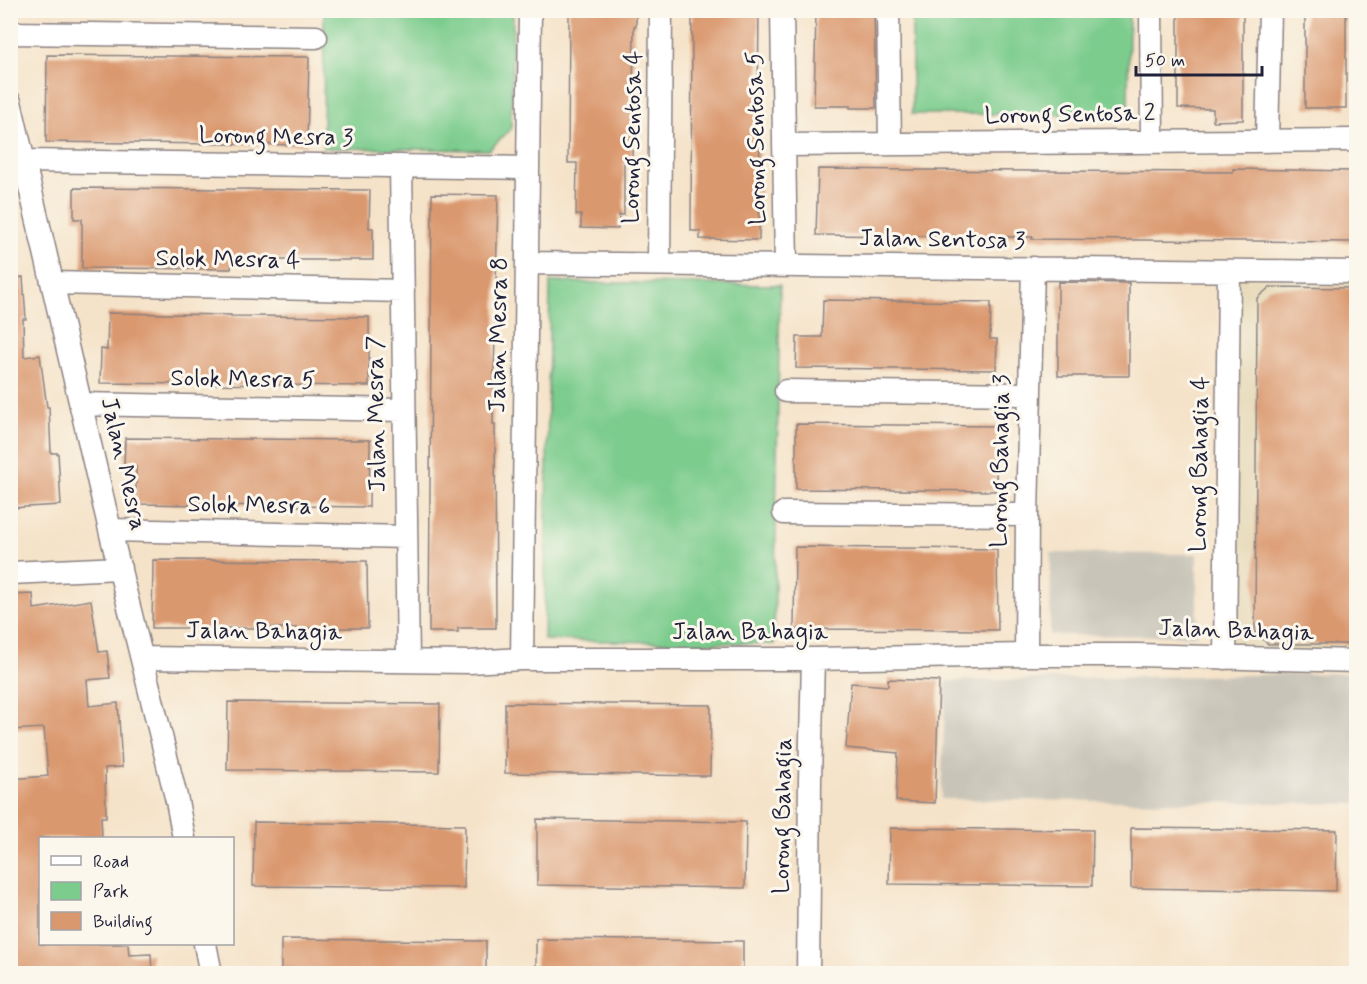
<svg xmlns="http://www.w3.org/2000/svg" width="1367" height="984" viewBox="0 0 1367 984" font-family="Mynerve,sans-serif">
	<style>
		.built { fill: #e7daba }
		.industrial { fill: #c8c4b8 }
		.green { fill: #7bcc8d; stroke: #4e7764; stroke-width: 1.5 }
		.building { fill: #da986e }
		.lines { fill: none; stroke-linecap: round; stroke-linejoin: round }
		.minor-casing { stroke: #8c8282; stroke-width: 25 }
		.minor { stroke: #fff; stroke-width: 22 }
		.labels { text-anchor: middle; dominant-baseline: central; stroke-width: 6; stroke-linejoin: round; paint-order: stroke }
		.street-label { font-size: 24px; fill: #22223b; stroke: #fbf7ec }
	</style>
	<rect width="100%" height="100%" fill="#fbf7ec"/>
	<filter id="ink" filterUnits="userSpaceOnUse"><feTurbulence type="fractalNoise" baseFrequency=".0167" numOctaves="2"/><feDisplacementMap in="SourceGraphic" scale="12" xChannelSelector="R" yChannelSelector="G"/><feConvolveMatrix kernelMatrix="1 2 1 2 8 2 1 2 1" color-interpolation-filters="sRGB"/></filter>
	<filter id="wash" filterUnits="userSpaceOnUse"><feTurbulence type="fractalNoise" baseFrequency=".008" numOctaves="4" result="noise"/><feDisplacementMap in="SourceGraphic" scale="24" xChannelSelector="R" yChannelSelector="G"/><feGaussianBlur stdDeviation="1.35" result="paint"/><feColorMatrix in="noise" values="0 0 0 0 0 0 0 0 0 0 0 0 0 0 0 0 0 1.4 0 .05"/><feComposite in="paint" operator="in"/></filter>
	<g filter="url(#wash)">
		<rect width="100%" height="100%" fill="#f5e3c9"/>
		<path class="built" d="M 1236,278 L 1356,279 L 1356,653 L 1231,651 Z"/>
		<path class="industrial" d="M 1051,553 L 1197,554 L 1197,636 L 1050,635 Z
			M 1356,673 L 1356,804 L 941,799 L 946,681 Z"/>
		<path class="green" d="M 324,11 L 513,11 L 511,129 L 489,150 L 323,148 Z
			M 912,11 L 1129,11 L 1128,115 L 912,114 Z
			M 550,282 L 780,285 L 774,644 L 544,640 Z"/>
		<g id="blocks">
			<path class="building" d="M 569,10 L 636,10 L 636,26 L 634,26 L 632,163 L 624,163 L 624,215 L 619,215 L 618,229 L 581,228 L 581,215 L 576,215 L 577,163 L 568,163 Z
				M 692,10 L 759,10 L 758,106 L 760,106 L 759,240 L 700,239 L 700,231 L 691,231 Z
				M 816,10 L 874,10 L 876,108 L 850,108 L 850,106 L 814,106 Z
				M 1178,10 L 1243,10 L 1243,120 L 1213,121 L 1213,109 L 1178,108 Z
				M 1305,10 L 1346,10 L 1346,108 L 1305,108 Z
				M 47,55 L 309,57 L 307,145 L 46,142 Z
				M 818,169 L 1032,171 L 1233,172 L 1233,169 L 1356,171 L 1356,242 L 1032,239 L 1033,237 L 816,235 Z
				M 74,188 L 370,190 L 369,228 L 373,228 L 373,260 L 232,260 L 231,269 L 82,268 L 82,219 L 74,219 Z
				M 432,194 L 498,195 L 493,424 L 495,424 L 496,628 L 458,628 L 458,632 L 429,632 Z
				M 23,277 L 26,319 L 23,319 L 24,357 L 40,355 L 47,407 L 49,407 L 51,453 L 58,453 L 61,505 L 10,508 L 10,278 Z
				M 1058,282 L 1129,283 L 1129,376 L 1058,376 Z
				M 1270,287 L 1356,288 L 1356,644 L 1268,644 L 1255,633 L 1257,298 Z
				M 823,300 L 991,302 L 990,339 L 997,339 L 996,370 L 796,368 L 797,337 L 822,337 Z
				M 108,313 L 231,315 L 231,316 L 369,317 L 369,386 L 100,383 L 101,349 L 107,350 Z
				M 796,424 L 997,426 L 996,491 L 796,489 Z
				M 125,438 L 370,440 L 369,507 L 136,504 L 136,467 L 124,467 Z
				M 795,547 L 997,549 L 998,630 L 794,629 Z
				M 153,560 L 367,561 L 368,628 L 152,628 Z
				M 33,594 L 34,609 L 91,600 L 99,652 L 107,651 L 110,678 L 87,680 L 89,706 L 118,703 L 122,767 L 105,768 L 106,817 L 101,817 L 102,838 L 40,838 L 40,944 L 128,944 L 129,955 L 151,954 L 152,974 L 10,974 L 10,779 L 48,776 L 44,728 L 10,730 L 10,595 Z
				M 888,679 L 939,681 L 935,803 L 896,801 L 898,753 L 846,748 L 851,683 L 888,686 Z
				M 228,702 L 440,704 L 439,772 L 227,770 Z
				M 505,703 L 711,705 L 710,776 L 505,773 Z
				M 537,819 L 746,822 L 745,888 L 537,885 Z
				M 254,822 L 465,825 L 464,888 L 253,886 Z
				M 890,828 L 1093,830 L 1092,886 L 889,884 Z
				M 1131,828 L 1337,830 L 1336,891 L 1131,888 Z
				M 281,939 L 486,941 L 486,974 L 281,974 Z
				M 536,939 L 743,941 L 743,974 L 536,974 Z"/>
		</g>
	</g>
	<g filter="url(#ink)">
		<use href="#blocks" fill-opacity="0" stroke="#8c8282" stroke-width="1.5"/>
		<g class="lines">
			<g class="minor-casing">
				<path id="minor" d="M 782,10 L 786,266
					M 888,10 L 890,144
					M 1151,10 L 1152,142
					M 10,33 L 316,37
					M 10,102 L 110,530 L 177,801 L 184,838
					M 1267,141 L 1270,10
					M 784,145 L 1356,140
					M 24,161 L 528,168
					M 401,166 L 408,661
					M 527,263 L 1356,272
					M 659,264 L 661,10
					M 53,283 L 403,291
					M 786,391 L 1030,394
					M 81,404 L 404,410
					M 784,513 L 1027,515
					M 110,530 L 406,537
					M 10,573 L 120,568
					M 1026,655 L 1027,515 L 1033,268
					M 143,658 L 470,662 L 522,659 L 813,659 L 1026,655 L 1138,655 L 1356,661
					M 1225,658 L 1229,271
					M 522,659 L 530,10
					M 205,944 L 211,974
					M 808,974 L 810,780 L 813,659"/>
			</g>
			<use href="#minor" class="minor"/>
		</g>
	</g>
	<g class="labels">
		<g class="street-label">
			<text transform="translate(1070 115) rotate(-1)">Lorong Sentosa 2</text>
			<text transform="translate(276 137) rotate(1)">Lorong Mesra 3</text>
			<text transform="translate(633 137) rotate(-89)">Lorong Sentosa 4</text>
			<text transform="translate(757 138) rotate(-91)">Lorong Sentosa 5</text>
			<text transform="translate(942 240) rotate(1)">Jalan Sentosa 3</text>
			<text transform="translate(228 260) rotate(1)">Solok Mesra 4</text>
			<text transform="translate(499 335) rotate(-89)">Jalan Mesra 8</text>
			<text transform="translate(243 380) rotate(1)">Solok Mesra 5</text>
			<text transform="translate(377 414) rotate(-91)">Jalan Mesra 7</text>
			<text transform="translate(1001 461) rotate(-89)">Lorong Bahagia 3</text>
			<text transform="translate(123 464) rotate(77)">Jalan Mesra</text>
			<text transform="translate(1200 464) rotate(-89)">Lorong Bahagia 4</text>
			<text transform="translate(259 506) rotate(1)">Solok Mesra 6</text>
			<text transform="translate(1236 631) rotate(2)">Jalan Bahagia</text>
			<text transform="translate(264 632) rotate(1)">Jalan Bahagia</text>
			<text x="750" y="632">Jalan Bahagia</text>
			<text transform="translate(783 816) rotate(-89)">Lorong Bahagia</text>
		</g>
	</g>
	<rect width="1367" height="984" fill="none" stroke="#fbf7ec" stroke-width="36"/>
	<rect x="39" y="837" width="195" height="108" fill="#fbf7ec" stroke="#a4a2a5" stroke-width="1.5"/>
	<rect x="51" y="856" width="30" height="9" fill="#ffffff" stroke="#a4a2a5" stroke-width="1.5"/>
	<text x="93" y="867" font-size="18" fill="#22223b">Road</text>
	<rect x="51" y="882" width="30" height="18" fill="#7bcc8d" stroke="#a4a2a5" stroke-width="1.5"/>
	<text x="93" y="897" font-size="18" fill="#22223b">Park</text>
	<rect x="51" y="912" width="30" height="18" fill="#da986e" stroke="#a4a2a5" stroke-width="1.5"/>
	<text x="93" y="927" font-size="18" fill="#22223b">Building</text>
	<path d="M1136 66v9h126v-9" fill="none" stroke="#22223b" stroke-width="3"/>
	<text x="1145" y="66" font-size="18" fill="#22223b" stroke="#fbf7ec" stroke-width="4.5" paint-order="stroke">50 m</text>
</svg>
